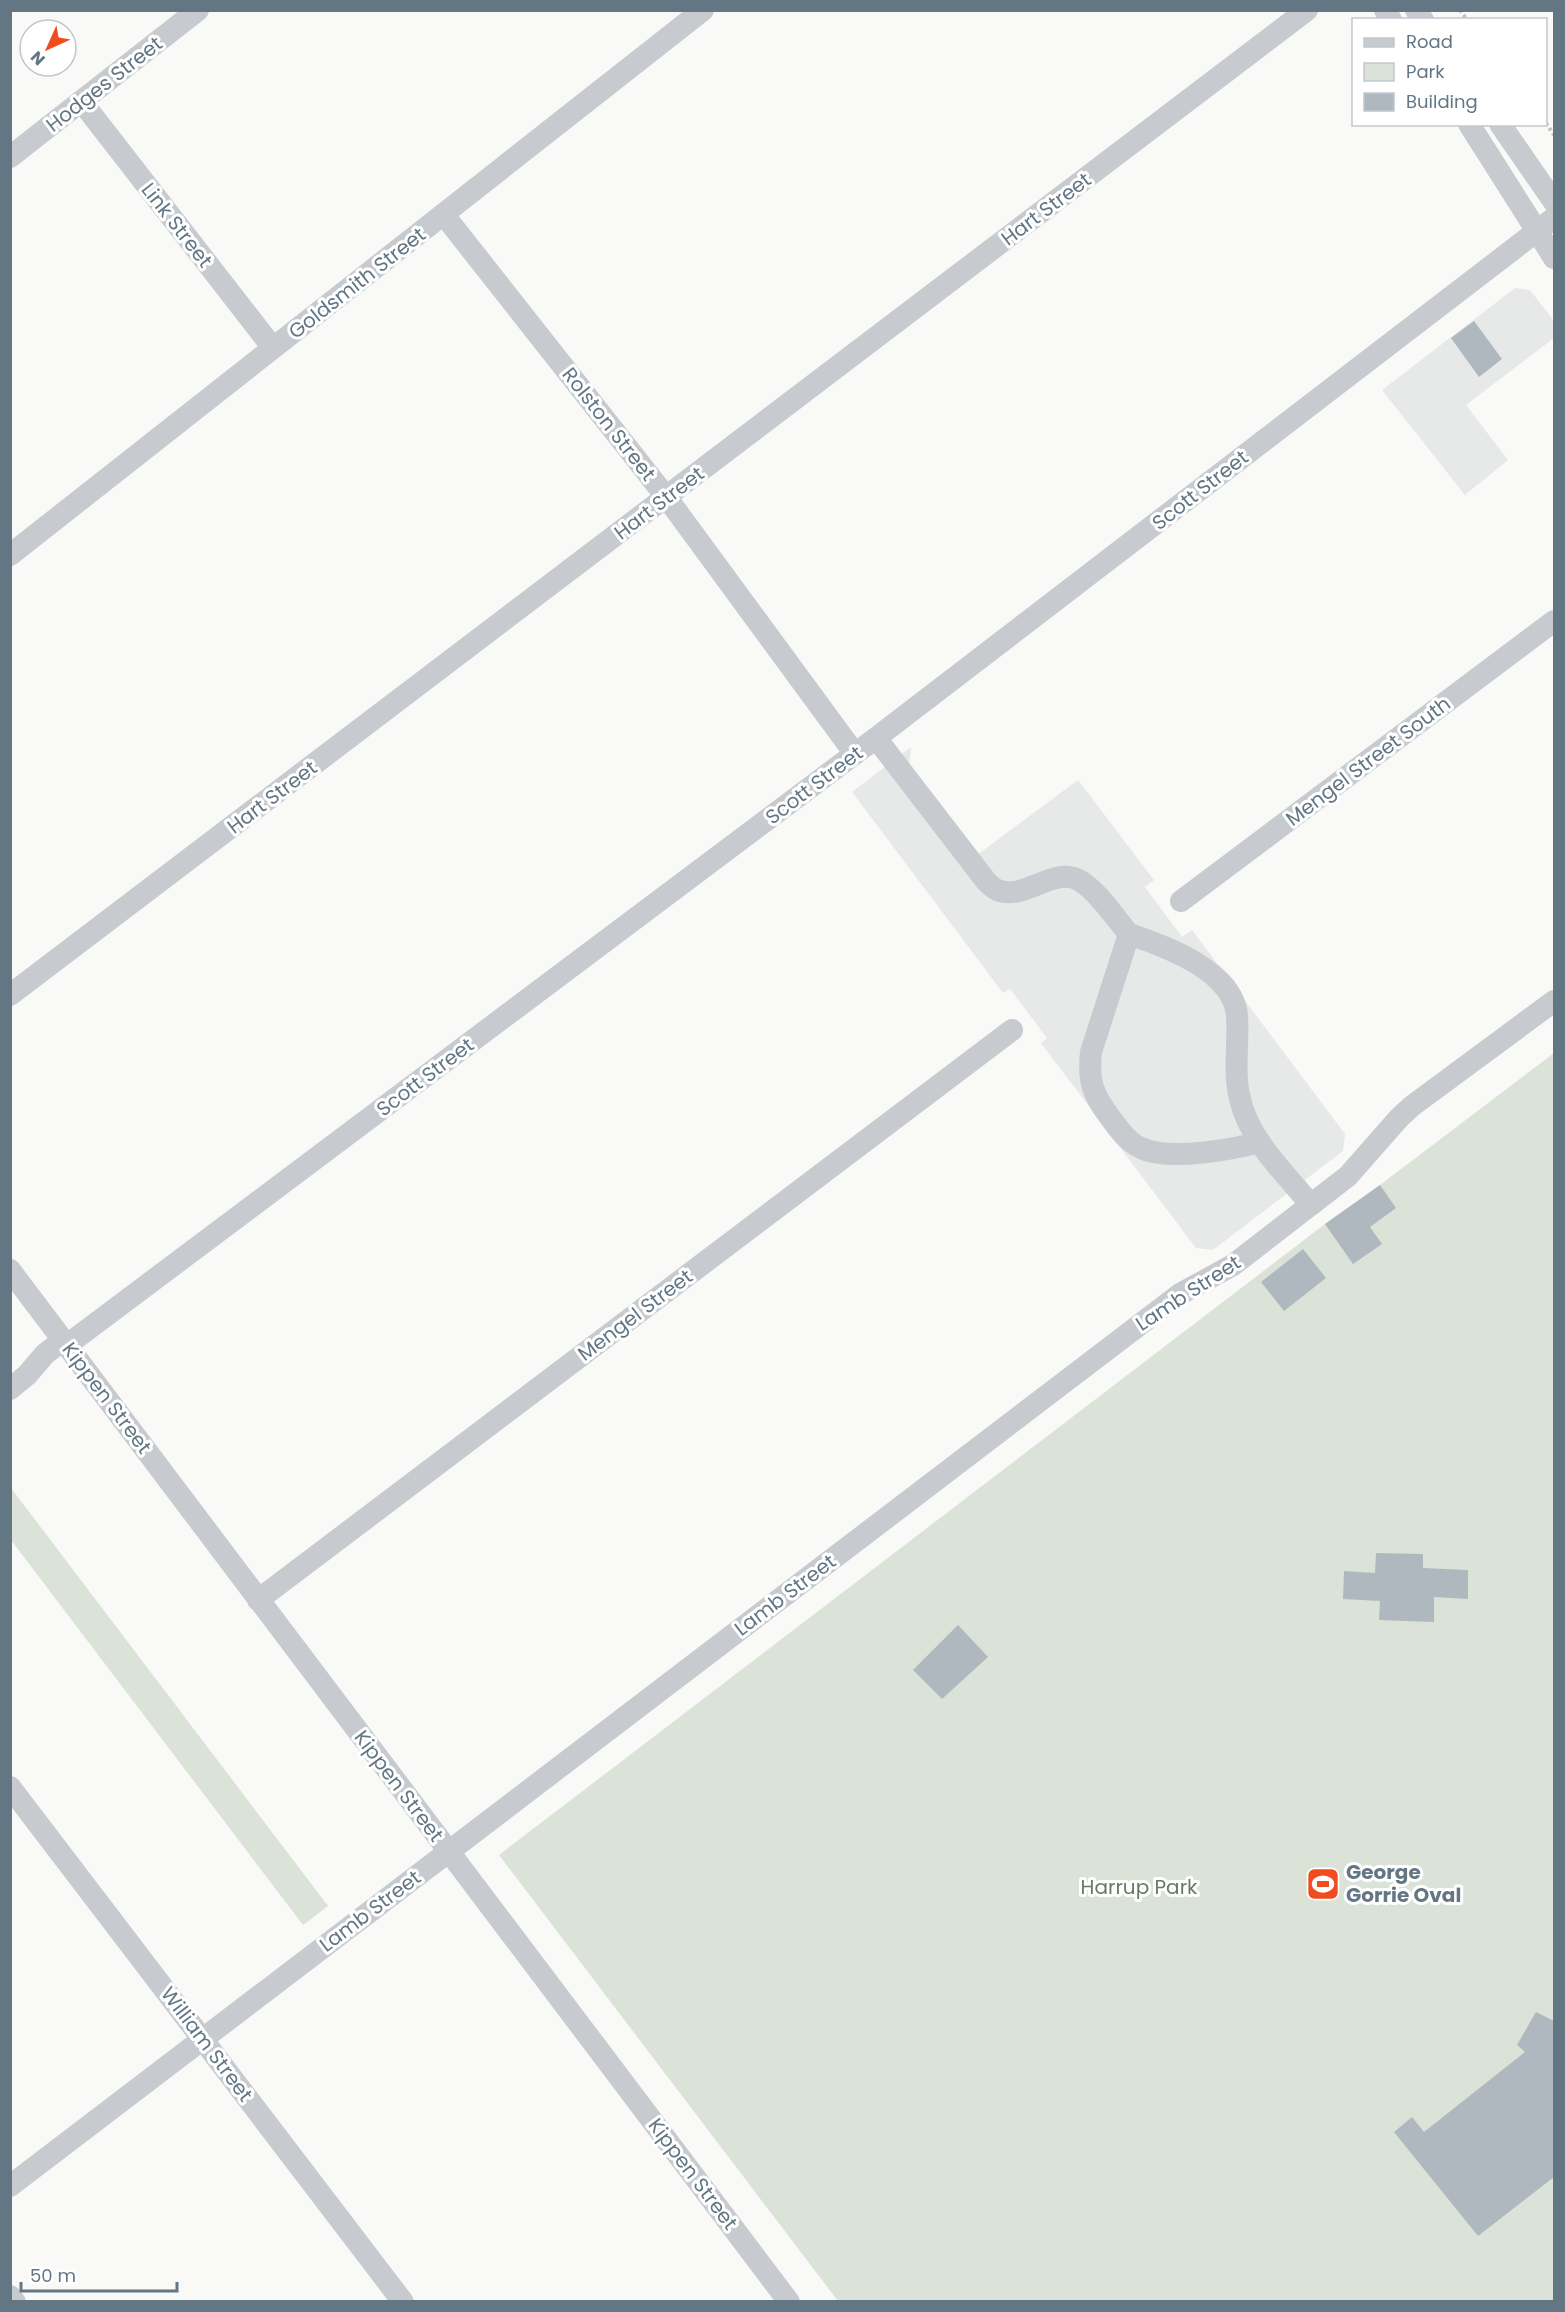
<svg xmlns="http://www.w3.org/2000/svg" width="1565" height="2312" viewBox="0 0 1565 2312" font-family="Poppins,sans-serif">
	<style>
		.built { fill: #e7e8e8 }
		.green { fill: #dbe2d7 }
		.building { fill: #afb8be }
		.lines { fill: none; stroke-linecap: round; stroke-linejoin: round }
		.path { stroke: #c0c3c5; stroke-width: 4; stroke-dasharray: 3 3; stroke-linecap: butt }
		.minor { stroke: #c7cbcf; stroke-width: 22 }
		.labels { text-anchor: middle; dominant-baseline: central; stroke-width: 6; stroke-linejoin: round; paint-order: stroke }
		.street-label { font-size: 20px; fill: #627684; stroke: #fff }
		.poi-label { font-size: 20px; font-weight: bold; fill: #627684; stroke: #fff; text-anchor: start }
		.park-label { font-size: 20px; fill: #667b61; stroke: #fff }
	</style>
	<rect width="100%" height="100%" fill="#f9f9f7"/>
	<path class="built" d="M 1515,288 L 1530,290 L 1554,321 L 1554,338 L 1466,405 L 1508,460 L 1465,495 L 1382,390 Z
		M 911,747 L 909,765 L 977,855 L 1078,780 L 1154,880 L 1145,887 L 1182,937 L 1192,930 L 1345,1134 L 1343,1151 L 1213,1250 L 1196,1248 L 1041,1043 L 1047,1038 L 1010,989 L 1003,993 L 852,792 Z"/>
	<path class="green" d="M 1554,1053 L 1554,2301 L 838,2301 L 499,1855 L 1325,1224 L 1380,1185 Z
		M 11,1488 L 328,1906 L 303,1925 L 11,1540 Z"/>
	<path class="building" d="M 1474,321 L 1502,359 L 1479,377 L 1451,338 Z
		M 1380,1185 L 1396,1208 L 1370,1227 L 1382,1244 L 1353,1264 L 1325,1224 Z
		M 1303,1249 L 1326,1278 L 1284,1311 L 1261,1282 Z
		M 1376,1553 L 1423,1554 L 1423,1568 L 1468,1570 L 1468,1599 L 1434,1597 L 1434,1622 L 1379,1620 L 1380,1601 L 1343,1599 L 1344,1571 L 1375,1573 Z
		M 958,1625 L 988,1657 L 942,1699 L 913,1670 Z
		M 1536,2012 L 1554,2021 L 1554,2177 L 1478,2236 L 1394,2132 L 1412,2117 L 1424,2132 L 1525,2052 L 1517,2045 Z"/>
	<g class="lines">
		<path class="path" d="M 1460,10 L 1467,20
			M 1546,123 L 1554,135"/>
		<path class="minor" d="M 1385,10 L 1391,20
			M 1416,10 L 1423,20
			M 82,102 L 273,348
			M 1469,124 L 1554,258
			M 1500,124 L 1554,202
			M 10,157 L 198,10
			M 444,215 L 667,498 L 855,754
			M 10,555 L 703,10
			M 876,738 L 986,881 C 989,884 993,888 997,890 C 1026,902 1055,863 1082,882 C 1099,893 1116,919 1129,934
			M 1181,901 L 1554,621
			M 10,995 L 1307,10
			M 1260,1142 C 1231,1150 1168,1161 1141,1148 C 1127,1142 1118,1128 1109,1116 C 1092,1093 1088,1080 1091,1052 L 1129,934 C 1165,946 1234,971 1237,1016 C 1239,1044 1233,1072 1240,1099 C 1249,1140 1285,1173 1311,1205
			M 10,1270 L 789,2302
			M 67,1345 L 876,738 L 1554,218
			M 10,1389 L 27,1375 L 45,1354 L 63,1340
			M 258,1600 L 1012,1030
			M 10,1787 L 403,2302
			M 10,2186 L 1180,1294 L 1233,1265 L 1348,1176 L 1399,1118 L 1412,1106 L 1554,1001
			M 10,2296 L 15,2302"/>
	</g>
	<defs>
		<g id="stadium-square" transform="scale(1.725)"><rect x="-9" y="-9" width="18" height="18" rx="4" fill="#f14c1f" stroke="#fff"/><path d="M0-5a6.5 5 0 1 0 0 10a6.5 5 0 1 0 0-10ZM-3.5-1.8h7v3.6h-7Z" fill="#fff"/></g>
	</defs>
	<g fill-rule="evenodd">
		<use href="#stadium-square" x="1323" y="1884"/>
	</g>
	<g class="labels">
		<g class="street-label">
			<text transform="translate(104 84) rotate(-38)">Hodges Street</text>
			<text transform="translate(1046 209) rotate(-37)">Hart Street</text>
			<text transform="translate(177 225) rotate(52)">Link Street</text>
			<text transform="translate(357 283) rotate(-38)">Goldsmith Street</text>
			<text transform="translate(609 424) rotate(52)">Rolston Street</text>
			<text transform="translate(1200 490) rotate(-38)">Scott Street</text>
			<text transform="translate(659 503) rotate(-37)">Hart Street</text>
			<text transform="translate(1368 761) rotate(-37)">Mengel Street South</text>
			<text transform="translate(814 785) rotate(-37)">Scott Street</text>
			<text transform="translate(272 797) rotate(-37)">Hart Street</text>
			<text transform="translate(425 1077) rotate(-37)">Scott Street</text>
			<text transform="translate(1188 1293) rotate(-33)">Lamb Street</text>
			<text transform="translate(635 1315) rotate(-37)">Mengel Street</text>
			<text transform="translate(107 1398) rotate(53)">Kippen Street</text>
			<text transform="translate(785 1595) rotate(-37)">Lamb Street</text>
			<text transform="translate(399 1786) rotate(53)">Kippen Street</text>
			<text transform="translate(370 1911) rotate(-37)">Lamb Street</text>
			<text transform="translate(207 2044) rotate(53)">William Street</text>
			<text transform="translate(693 2174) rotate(53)">Kippen Street</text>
		</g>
		<g class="poi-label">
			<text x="1346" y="1872">George<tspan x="1346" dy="23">Gorrie Oval</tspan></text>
		</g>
		<g class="park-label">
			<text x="1139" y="1887">Harrup Park</text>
		</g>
	</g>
	<rect width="1565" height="2312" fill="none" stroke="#627684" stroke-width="24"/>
	<rect x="1352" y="18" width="195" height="108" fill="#ffffff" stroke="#c0c8ce" stroke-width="1.5"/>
	<rect x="1364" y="38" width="30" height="9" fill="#c7cbcf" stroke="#c0c8ce" stroke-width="1.5"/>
	<text x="1406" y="48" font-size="18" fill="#627684">Road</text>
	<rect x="1364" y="63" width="30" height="18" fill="#dbe2d7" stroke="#c0c8ce" stroke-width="1.5"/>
	<text x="1406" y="78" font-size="18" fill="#627684">Park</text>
	<rect x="1364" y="93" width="30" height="18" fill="#afb8be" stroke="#c0c8ce" stroke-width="1.5"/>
	<text x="1406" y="108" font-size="18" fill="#627684">Building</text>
	<g transform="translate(48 48) rotate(225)"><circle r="28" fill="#ffffff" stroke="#c0c8ce" stroke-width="1.5"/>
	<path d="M0-4.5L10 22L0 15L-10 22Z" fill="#f14c1f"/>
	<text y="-9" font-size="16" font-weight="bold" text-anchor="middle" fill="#627684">N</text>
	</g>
	<path d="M21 2282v9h156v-9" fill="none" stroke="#627684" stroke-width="3"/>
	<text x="30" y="2282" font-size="18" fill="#627684" stroke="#ffffff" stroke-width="4.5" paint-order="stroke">50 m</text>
</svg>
